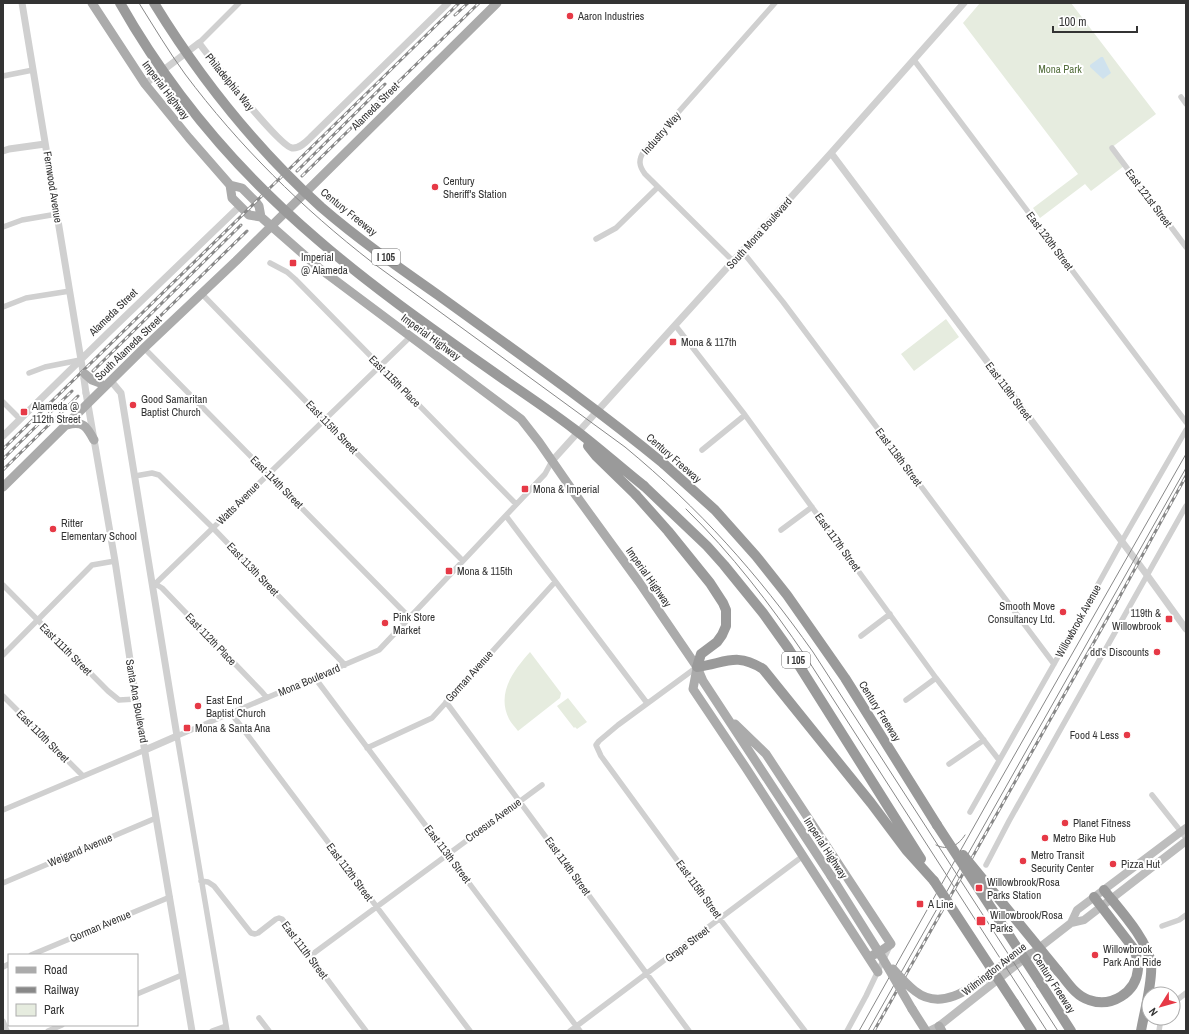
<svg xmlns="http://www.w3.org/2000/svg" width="1189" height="1034" viewBox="0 0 1189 1034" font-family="'Archivo Narrow',sans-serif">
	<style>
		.green { fill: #e6ecdf }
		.water { fill: #cfe2ee }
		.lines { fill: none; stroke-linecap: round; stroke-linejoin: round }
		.minor { stroke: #d0d0d0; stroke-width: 5.5 }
		.tertiary { stroke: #d0d0d0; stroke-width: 7 }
		.secondary { stroke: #bdbdbd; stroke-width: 8 }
		.primary { stroke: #ababab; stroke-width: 9 }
		.motorway { stroke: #9a9a9a; stroke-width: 10 }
		.tram { stroke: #888; stroke-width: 1 }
		.rail-casing { stroke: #888; stroke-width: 3 }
		.rail { stroke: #fff; stroke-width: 1.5; stroke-dasharray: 4.5; stroke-linecap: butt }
		.tertiary-bridge { stroke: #d0d0d0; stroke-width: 7 }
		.primary-bridge { stroke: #ababab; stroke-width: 9 }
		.motorway-bridge { stroke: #9a9a9a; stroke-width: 10 }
		.poi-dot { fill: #e63946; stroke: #fff; stroke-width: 1.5 }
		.labels { text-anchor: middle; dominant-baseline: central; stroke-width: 4; stroke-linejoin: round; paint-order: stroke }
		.shield { fill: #fff; stroke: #707070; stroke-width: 1 }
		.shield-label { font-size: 10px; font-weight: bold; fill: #333 }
		.poi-label { font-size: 11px; fill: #333; stroke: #fff; text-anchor: start }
		.park-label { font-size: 11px; fill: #56703f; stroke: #fff }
		.street-label { font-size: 11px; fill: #333; stroke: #fff }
	</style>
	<rect width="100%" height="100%" fill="#fff"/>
	<path class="green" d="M 980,3 L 1071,3 L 1156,114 L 1111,148 L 1124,166 L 1091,191 L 1085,184 L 1040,218 L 1033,208 L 1078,174 L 963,23 Z
		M 946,319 L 959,337 L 914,371 L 901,354 Z
		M 530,652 L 561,693 L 560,698 L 518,731 C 515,727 511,723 509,719 C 496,693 514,670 530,652 Z
		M 568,698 L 587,722 L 577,729 L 575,727 L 574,728 L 557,706 Z"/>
	<path class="water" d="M 1101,57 L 1103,57 L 1111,73 L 1103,79 L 1090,67 L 1090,65 Z"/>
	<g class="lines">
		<path class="minor" d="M 199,43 L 239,3
			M 914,60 L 1186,422
			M 3,76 L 33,70
			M 1181,97 L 1186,104
			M 1112,148 L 1186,247
			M 3,227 L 22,220 L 57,214
			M 596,239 L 616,228 L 658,187
			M 742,251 L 783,302 L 1054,664
			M 733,261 L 645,174 C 639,166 638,160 644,151 L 775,3
			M 270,263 L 287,272 L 295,279 L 516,504
			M 201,293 L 324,420 L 463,561
			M 3,307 L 26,298 L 70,291
			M 675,325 L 745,415 L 936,678 L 999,760
			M 144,348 L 410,618
			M 29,373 L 45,367 L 80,360
			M 3,402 L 20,419
			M 702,450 L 745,415
			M 135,476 L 152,473 L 159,475 L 213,528 L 345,665
			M 506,516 L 647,703
			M 781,530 L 812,507
			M 3,585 L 108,691 L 119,700 L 136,699
			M 153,586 L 410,337
			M 153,586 L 157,585 L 162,588 L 262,692 L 267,698
			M 861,636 L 890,614
			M 3,655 L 92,565 L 115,561
			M 697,667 L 618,725 L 599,741 L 596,745 L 601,756 L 720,919 L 805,1031
			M 315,678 L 580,1031
			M 3,696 L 83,776
			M 906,700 L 936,678
			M 446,702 L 689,1031
			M 231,713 L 470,1031
			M 367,748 L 432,718 L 555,582
			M 949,764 L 984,740
			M 1152,795 L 1186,838
			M 3,810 L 145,750
			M 970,812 L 1054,664 L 1122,541 L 1186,430
			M 986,865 L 1009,821 L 1186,506
			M 201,881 L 208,882 L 214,886 L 251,933 L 255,934 L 258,933 L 276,919 L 279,918 L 282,919 L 366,1031
			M 3,883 L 156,818
			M 1162,926 L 1179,920 L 1186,915
			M 31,955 L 170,897
			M 310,956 L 542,785
			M 3,967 L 9,964
			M 137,994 L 182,975
			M 1173,1003 L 1186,993
			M 259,1018 L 269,1031
			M 3,1021 L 7,1031
			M 48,1031 L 62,1025
			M 212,1031 L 226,1026
			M 227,1031 L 177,736 L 379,650 L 545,474 L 552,461
			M 570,1031 L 803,856
			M 847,1031 L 866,996 L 890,946
			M 1159,1031 L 1161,1018"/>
		<path class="tertiary" d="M 22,3 L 84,378
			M 145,84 L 199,43 C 211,59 279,146 292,148 C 300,149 307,141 312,136 L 448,3
			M 3,151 L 9,149 L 45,144
			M 831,153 L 1147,575 L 1186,629
			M 111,381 L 121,393 L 177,736 L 145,750
			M 86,393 L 115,561 L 136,699 L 192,1031
			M 3,436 L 110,331 L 240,206
			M 552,461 L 831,153 L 964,3"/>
		<path class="secondary" d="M 1071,923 L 1077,910 L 1186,828
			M 1035,951 L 1071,923 L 1084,920 L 1186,841
			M 929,1031 L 939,1026 L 1025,958"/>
		<path class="primary" d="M 92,3 L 145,84 L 189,138 L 230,185 L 232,198 L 249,215 L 261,217 L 319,268 L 521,419 L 539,442 L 575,494 L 639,582 L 697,667 L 703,681 L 831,876
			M 230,185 L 242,188 L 256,202 L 259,206 L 261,217
			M 67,425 C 83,420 87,427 94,440
			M 3,487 L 144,348 L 236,261 L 497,3
			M 697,668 L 693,689 L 746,768 L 878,972
			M 735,724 L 766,754 L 891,944 L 878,953 L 873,955
			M 1000,967 L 1033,953
			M 912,1009 L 926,1031
			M 939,1026 L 942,1031"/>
		<path class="motorway" d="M 664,464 L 715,510 L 756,556 L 787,595 L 845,678 L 937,825
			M 644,486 L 707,546 L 724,565 L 763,613 L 788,648 L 921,859
			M 636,495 L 668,531 L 710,583 L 723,603 L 726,610 L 726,626 L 722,635 L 717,642 L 701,654 L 697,667 C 726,663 736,652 763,669 L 871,803 L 907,851 L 934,881
			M 1104,890 C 1119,909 1148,940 1151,964 C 1153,981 1144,1013 1141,1031
			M 1058,971 C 1067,981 1075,996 1089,1000 C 1111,1008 1136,993 1138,969 C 1139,962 1136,955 1134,949 L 1094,897
			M 1041,984 L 1071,1031
			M 1014,1003 L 1032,1031"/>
		<path class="tram" d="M 139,3 C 154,27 169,52 185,74 C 239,146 302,208 373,263 L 625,447 C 700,509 757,573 813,652 L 1058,1031
			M 686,509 C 732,554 770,604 806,657 L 1047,1031
			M 936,845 C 948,851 958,846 965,835
			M 859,1031 L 990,798 L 1186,454
			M 868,1031 L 1186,468"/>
		<g class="rail-casing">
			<path id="rail" d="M 455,15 L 468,3
				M 297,171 L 385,84
				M 302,176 L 479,3
				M 93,371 L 241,225
				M 99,376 L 247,231
				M 3,449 L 459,3
				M 3,459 L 72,391
				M 3,470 L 78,396
				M 874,1031 L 1115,605 L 1186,476"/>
		</g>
		<use href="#rail" class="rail"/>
		<path class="tertiary-bridge" d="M 84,379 L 86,393"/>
		<path class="primary-bridge" d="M 85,374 L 92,380 L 100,383
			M 831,876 L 883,959 L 912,1009
			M 893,969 C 900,977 907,985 915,991 C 944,1014 977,983 1000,967"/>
		<path class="motorway-bridge" d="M 120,3 C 171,93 239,173 318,240 C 378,292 444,337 509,383 C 531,398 553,413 574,429 C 598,447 620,467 644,486
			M 154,3 C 200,78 256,148 321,207 C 358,239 398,267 438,295 C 514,350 591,404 664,464
			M 588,446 L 596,456 L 636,495
			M 937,825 L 1041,984
			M 963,855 L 1058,971
			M 934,881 L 1014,1003"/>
	</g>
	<g class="poi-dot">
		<circle cx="570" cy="16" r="4"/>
		<circle cx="435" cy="187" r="4"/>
		<rect x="289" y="259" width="8" height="8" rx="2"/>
		<rect x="669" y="338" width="8" height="8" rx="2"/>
		<circle cx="133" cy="405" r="4"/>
		<rect x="20" y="408" width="8" height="8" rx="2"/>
		<rect x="521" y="485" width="8" height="8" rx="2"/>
		<circle cx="53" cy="529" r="4"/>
		<rect x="445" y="567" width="8" height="8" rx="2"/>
		<circle cx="1063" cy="612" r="4"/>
		<rect x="1165" y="615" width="8" height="8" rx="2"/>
		<circle cx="385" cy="623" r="4"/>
		<circle cx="1157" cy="652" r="4"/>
		<circle cx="198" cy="706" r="4"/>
		<rect x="183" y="724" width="8" height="8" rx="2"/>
		<circle cx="1127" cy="735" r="4"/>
		<circle cx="1065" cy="823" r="4"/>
		<circle cx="1045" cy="838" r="4"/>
		<circle cx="1023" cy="861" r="4"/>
		<circle cx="1113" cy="864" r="4"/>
		<rect x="975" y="884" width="8" height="8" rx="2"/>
		<rect x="916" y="900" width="8" height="8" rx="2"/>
		<rect x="976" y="916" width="10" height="10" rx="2"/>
		<circle cx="1095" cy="955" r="4"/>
	</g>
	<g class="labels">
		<g class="shield">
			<rect x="372" y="249" width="28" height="16" rx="3"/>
			<rect x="782" y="652" width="28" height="16" rx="3"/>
		</g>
		<g class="shield-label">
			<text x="386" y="257">I 105</text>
			<text x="796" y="660">I 105</text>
		</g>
		<g class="poi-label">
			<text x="578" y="16">Aaron Industries</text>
			<text x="443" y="181">Century<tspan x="443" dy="13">Sheriff's Station</tspan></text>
			<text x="301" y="257">Imperial<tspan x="301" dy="13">@ Alameda</tspan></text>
			<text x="681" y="342">Mona &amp; 117th</text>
			<text x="141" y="399">Good Samaritan<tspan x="141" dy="13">Baptist Church</tspan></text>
			<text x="32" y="406">Alameda @<tspan x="32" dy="13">112th Street</tspan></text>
			<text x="533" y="489">Mona &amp; Imperial</text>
			<text x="61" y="523">Ritter<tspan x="61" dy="13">Elementary School</tspan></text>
			<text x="457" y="571">Mona &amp; 115th</text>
			<text x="1055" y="606" text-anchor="end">Smooth Move<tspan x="1055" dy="13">Consultancy Ltd.</tspan></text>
			<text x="1161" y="613" text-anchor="end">119th &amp;<tspan x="1161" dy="13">Willowbrook</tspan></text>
			<text x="393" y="617">Pink Store<tspan x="393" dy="13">Market</tspan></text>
			<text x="1149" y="652" text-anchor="end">dd's Discounts</text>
			<text x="206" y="700">East End<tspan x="206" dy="13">Baptist Church</tspan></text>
			<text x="195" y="728">Mona &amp; Santa Ana</text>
			<text x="1119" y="735" text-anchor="end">Food 4 Less</text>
			<text x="1073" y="823">Planet Fitness</text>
			<text x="1053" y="838">Metro Bike Hub</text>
			<text x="1031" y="855">Metro Transit<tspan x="1031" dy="13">Security Center</tspan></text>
			<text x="1121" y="864">Pizza Hut</text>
			<text x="987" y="882">Willowbrook/Rosa<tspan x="987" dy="13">Parks Station</tspan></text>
			<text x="928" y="904">A Line</text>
			<text x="990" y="915">Willowbrook/Rosa<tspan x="990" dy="13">Parks</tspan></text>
			<text x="1103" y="949">Willowbrook<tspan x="1103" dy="13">Park And Ride</tspan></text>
		</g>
		<g class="park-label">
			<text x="1060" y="69">Mona Park</text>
		</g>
		<g class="street-label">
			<text transform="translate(230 82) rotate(51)">Philadelphia Way</text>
			<text transform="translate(166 90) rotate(53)">Imperial Highway</text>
			<text transform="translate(375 106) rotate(-45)">Alameda Street</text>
			<text transform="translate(661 133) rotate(-49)">Industry Way</text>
			<text transform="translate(53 187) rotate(81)">Fernwood Avenue</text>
			<text transform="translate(1149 198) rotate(53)">East 121st Street</text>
			<text transform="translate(349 212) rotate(39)">Century Freeway</text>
			<text transform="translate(759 233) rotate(-48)">South Mona Boulevard</text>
			<text transform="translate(1050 241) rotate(53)">East 120th Street</text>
			<text transform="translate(113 312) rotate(-44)">Alameda Street</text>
			<text transform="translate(431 337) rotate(36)">Imperial Highway</text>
			<text transform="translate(128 348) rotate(-44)">South Alameda Street</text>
			<text transform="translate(395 381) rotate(45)">East 115th Place</text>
			<text transform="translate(1009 391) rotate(53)">East 119th Street</text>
			<text transform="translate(332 427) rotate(46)">East 115th Street</text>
			<text transform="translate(899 457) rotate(53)">East 118th Street</text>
			<text transform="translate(674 458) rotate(41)">Century Freeway</text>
			<text transform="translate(277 482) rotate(45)">East 114th Street</text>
			<text transform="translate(238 503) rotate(-45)">Watts Avenue</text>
			<text transform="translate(838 542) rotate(54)">East 117th Street</text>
			<text transform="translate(253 569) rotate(46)">East 113th Street</text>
			<text transform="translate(649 577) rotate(55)">Imperial Highway</text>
			<text transform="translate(1078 621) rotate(-61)">Willowbrook Avenue</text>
			<text transform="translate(211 639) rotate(46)">East 112th Place</text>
			<text transform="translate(66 649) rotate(45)">East 111th Street</text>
			<text transform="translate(469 676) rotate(-48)">Gorman Avenue</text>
			<text transform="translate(309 680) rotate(-23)">Mona Boulevard</text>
			<text transform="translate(137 701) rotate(80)">Santa Ana Boulevard</text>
			<text transform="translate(880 711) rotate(58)">Century Freeway</text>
			<text transform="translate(43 736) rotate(45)">East 110th Street</text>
			<text transform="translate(493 820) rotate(-36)">Croesus Avenue</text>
			<text transform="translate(826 848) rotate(57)">Imperial Highway</text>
			<text transform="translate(80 850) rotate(-23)">Weigand Avenue</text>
			<text transform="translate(448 854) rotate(53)">East 113th Street</text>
			<text transform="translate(568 866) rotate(54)">East 114th Street</text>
			<text transform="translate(350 872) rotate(53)">East 112th Street</text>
			<text transform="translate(699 889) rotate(54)">East 115th Street</text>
			<text transform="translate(100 926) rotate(-23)">Gorman Avenue</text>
			<text transform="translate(687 944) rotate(-37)">Grape Street</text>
			<text transform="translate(305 950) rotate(53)">East 111th Street</text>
			<text transform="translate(994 969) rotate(-38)">Wilmington Avenue</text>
			<text transform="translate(1054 983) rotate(57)">Century Freeway</text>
		</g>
	</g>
	<rect width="1189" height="1034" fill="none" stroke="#333333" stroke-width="8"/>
	<rect x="8" y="954" width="130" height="72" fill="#ffffff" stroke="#adadad"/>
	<rect x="16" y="967" width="20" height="6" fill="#ababab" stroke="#adadad"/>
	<text x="44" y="974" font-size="12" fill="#333333">Road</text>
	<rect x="16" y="987" width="20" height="6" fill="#888888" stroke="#adadad"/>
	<text x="44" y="994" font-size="12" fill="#333333">Railway</text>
	<rect x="16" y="1004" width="20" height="12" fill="#e6ecdf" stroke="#adadad"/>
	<text x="44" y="1014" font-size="12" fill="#333333">Park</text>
	<g transform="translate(1161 1006) rotate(233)"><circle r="19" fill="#ffffff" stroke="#adadad"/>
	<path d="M0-3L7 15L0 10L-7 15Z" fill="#e63946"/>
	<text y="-6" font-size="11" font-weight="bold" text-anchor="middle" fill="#333333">N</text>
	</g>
	<path d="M1053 26v6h84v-6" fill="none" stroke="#333333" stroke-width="2"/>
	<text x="1059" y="26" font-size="12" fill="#333333" stroke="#ffffff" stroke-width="3" paint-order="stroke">100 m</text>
</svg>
